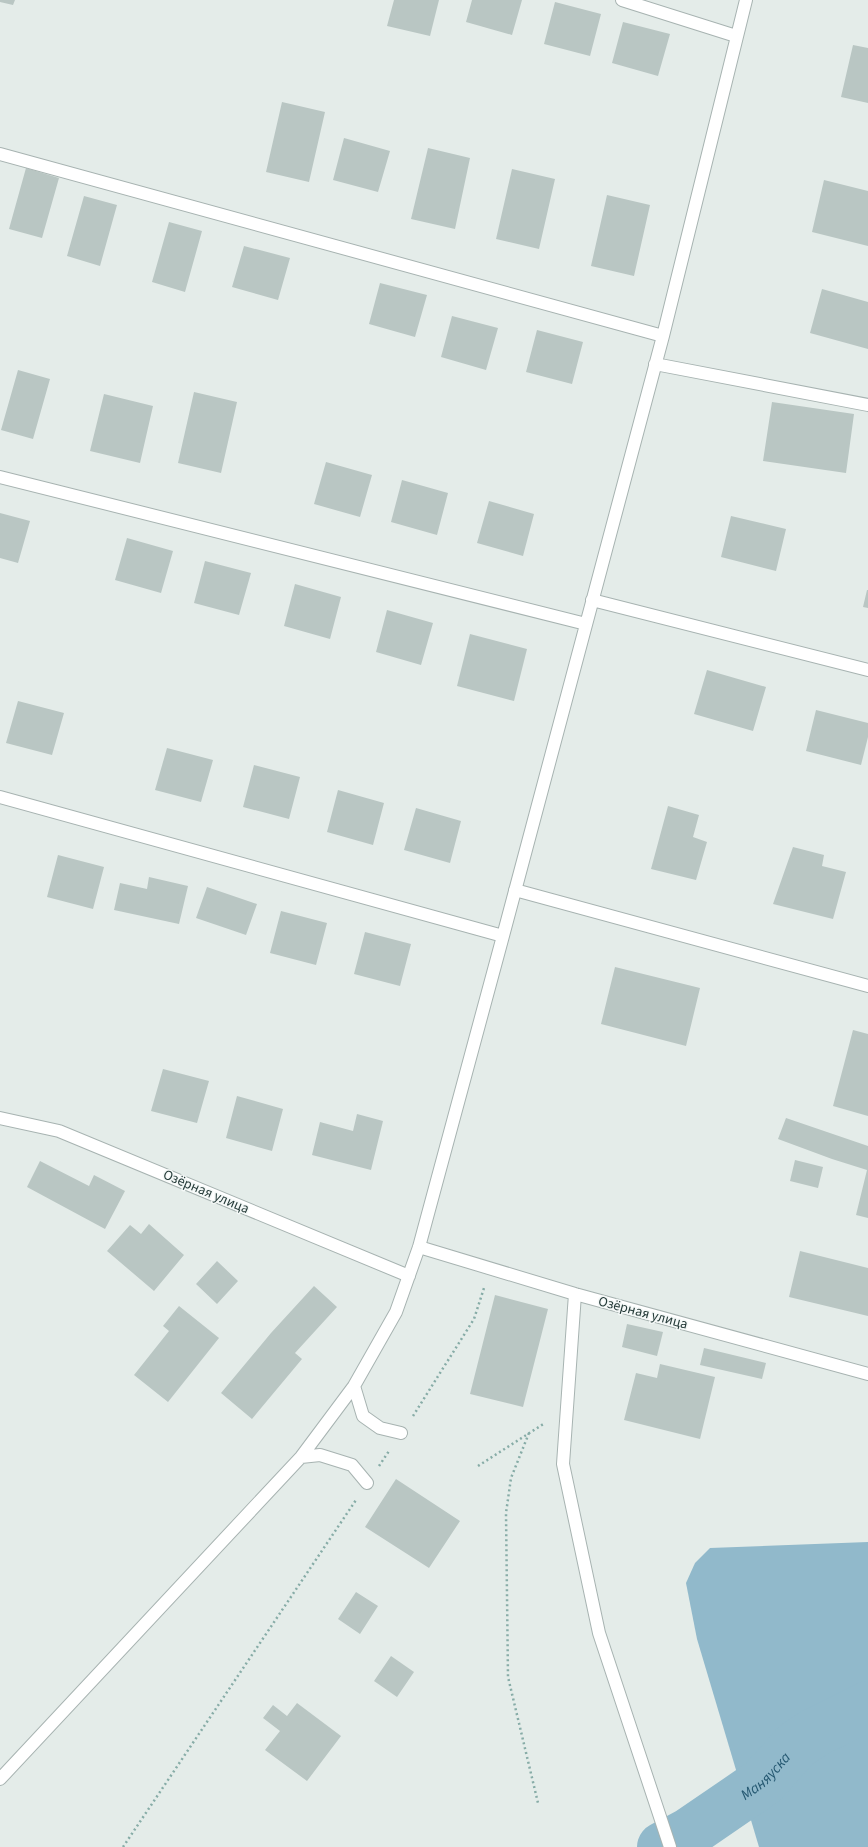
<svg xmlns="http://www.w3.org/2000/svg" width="868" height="1847" viewBox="0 0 868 1847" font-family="'Source Sans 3',sans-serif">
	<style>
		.water { fill: #91b9cb }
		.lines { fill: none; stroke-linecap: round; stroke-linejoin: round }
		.river { stroke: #91b9cb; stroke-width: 50 }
		.building { fill: #b9c6c3 }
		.minor-casing { stroke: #a7b3b1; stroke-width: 14 }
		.path { stroke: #87aca7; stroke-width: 2.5; stroke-dasharray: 2 3; stroke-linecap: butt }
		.minor { stroke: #fff; stroke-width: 12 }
		.labels { text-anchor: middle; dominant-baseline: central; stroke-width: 3; stroke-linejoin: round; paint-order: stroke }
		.street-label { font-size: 14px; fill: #253b39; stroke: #f4f8f7 }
		.water-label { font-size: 15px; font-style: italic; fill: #255871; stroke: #f4f8f7 }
	</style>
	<rect width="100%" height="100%" fill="#e4ece9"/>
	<path class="water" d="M 868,1542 L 868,1847 L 759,1847 L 697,1639 L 686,1583 L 695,1563 L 710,1548 Z"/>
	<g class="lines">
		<path class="river" id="s1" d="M 662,1847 L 690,1832 L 763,1782 L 796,1745 L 814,1733 L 868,1706"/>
	</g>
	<path class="building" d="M 0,0 L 15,0 L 13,5 L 0,2 Z
		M 394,0 L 439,0 L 430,36 L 387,26 Z
		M 472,0 L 522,0 L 512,35 L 466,22 Z
		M 555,2 L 601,14 L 590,56 L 544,44 Z
		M 623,22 L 670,34 L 658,76 L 612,63 Z
		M 853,45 L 868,48 L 868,103 L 841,97 Z
		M 282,102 L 325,112 L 309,182 L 266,172 Z
		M 344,138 L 390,151 L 378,192 L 333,180 Z
		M 428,148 L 470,158 L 455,229 L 411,219 Z
		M 26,168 L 59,178 L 42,238 L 9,229 Z
		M 512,169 L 555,179 L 539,249 L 496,239 Z
		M 824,180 L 868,191 L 868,246 L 812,232 Z
		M 607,195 L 650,205 L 634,276 L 591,266 Z
		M 84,196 L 117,205 L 100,266 L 67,256 Z
		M 169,222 L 202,231 L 185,292 L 152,282 Z
		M 244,246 L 290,258 L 278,300 L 232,287 Z
		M 380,283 L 427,295 L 415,337 L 369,324 Z
		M 822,289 L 868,302 L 868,349 L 810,333 Z
		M 452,316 L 498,328 L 486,370 L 441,357 Z
		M 537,330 L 583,342 L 572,384 L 526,372 Z
		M 18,370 L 50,379 L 33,439 L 1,430 Z
		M 194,392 L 237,402 L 221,473 L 178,463 Z
		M 104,394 L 153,406 L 140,463 L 90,451 Z
		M 772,402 L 854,414 L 846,473 L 763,461 Z
		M 326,462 L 372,475 L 360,517 L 314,504 Z
		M 402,480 L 448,493 L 437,535 L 391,522 Z
		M 489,501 L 534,514 L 523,556 L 477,543 Z
		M 0,513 L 30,521 L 18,563 L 0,558 Z
		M 731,516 L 786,529 L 776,571 L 721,557 Z
		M 127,538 L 173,551 L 161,593 L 115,580 Z
		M 205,561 L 251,573 L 239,615 L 194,603 Z
		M 295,584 L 341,597 L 330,639 L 284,626 Z
		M 867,590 L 868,590 L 868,608 L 863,607 Z
		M 387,610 L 433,623 L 421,665 L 376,652 Z
		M 470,634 L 527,649 L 514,701 L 457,686 Z
		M 707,670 L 766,687 L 753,731 L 694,714 Z
		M 18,701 L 64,713 L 52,755 L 6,743 Z
		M 816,710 L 868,723 L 868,737 L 861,765 L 806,751 Z
		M 167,748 L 213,760 L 201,802 L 155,790 Z
		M 254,765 L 300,777 L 289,819 L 243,807 Z
		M 338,790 L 384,803 L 373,845 L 327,832 Z
		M 668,806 L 699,815 L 693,837 L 707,842 L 696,880 L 651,869 Z
		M 416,808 L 461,821 L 450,863 L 404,850 Z
		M 793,847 L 824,855 L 822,866 L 846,872 L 833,919 L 773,904 Z
		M 58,855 L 104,867 L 93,909 L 47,897 Z
		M 149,877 L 188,886 L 179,924 L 114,910 L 120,883 L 147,889 Z
		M 207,887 L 257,904 L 246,935 L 196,918 Z
		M 281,911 L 327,923 L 316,965 L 270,953 Z
		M 365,932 L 411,944 L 400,986 L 354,974 Z
		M 615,967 L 700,988 L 686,1046 L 601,1024 Z
		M 853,1030 L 868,1034 L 868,1116 L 833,1106 Z
		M 163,1069 L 209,1081 L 197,1123 L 151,1111 Z
		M 237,1096 L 283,1109 L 272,1151 L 226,1138 Z
		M 357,1114 L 383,1121 L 371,1170 L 312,1155 L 320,1122 L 353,1131 Z
		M 786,1118 L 868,1146 L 868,1218 L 856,1215 L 867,1170 L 832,1159 L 778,1139 Z
		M 795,1160 L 823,1167 L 818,1188 L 790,1181 Z
		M 40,1161 L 89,1186 L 94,1175 L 125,1191 L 105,1229 L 27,1187 Z
		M 149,1224 L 184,1255 L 154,1291 L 107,1251 L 130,1225 L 141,1234 Z
		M 800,1251 L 868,1268 L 868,1316 L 789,1297 Z
		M 217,1261 L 238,1281 L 217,1304 L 196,1284 Z
		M 314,1286 L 337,1307 L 295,1353 L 302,1359 L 252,1419 L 221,1393 L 271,1333 Z
		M 495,1295 L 548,1309 L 523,1407 L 470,1394 Z
		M 179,1306 L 219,1338 L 168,1402 L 134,1375 L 169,1331 L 163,1326 Z
		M 627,1324 L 663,1332 L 657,1356 L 622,1347 Z
		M 704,1348 L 766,1363 L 762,1379 L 700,1365 Z
		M 660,1364 L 715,1377 L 700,1439 L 624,1420 L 636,1373 L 657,1378 Z
		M 396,1479 L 460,1521 L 429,1568 L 365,1527 Z
		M 356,1592 L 378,1606 L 360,1634 L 338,1619 Z
		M 391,1656 L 414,1672 L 397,1697 L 374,1681 Z
		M 297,1703 L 341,1736 L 307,1781 L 265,1750 L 280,1731 L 263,1718 L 273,1705 L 287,1716 Z"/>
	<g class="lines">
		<g class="minor-casing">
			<path id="minor" d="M 622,0 L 736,36
				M 0,154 L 663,336
				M 655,364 L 868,405
				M 0,477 L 586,624
				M 592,600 L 868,670
				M 0,797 L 503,936
				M 515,890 L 868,986
				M 0,1118 L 59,1131 L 409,1276
				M 419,1247 L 575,1294 L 868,1374
				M 575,1294 L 563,1464 L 599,1633 L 670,1847
				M 354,1386 L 363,1416 L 380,1428 L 401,1433
				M 301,1457 L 320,1455 L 352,1465 L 367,1483
				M 0,1779 L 301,1457 L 354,1386 L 396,1312 L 419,1247 L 503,936 L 663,336 L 746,0"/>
		</g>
		<path class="path" d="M 413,1416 L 474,1319 L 484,1288
			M 529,1433 L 511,1478 L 506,1513 L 508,1677 L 538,1803
			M 379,1466 L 389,1451
			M 478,1466 L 545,1423
			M 123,1847 L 356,1500"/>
		<use href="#minor" class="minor"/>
	</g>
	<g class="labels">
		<g class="street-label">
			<text transform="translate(206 1192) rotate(23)">Озёрная улица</text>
			<text transform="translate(643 1313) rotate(15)">Озёрная улица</text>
		</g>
		<g class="water-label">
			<text stroke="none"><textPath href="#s1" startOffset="126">Маняуска</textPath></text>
		</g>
	</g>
</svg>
